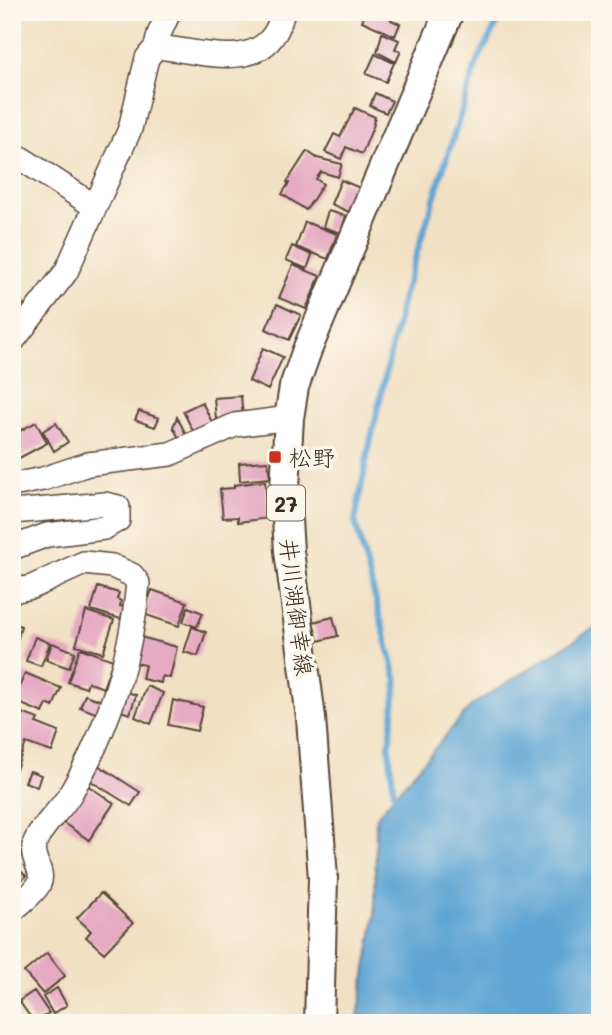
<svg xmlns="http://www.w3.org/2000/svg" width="612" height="1035" viewBox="0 0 612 1035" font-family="Mali,'Klee One',sans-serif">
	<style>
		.water { fill: #5ea5d4; stroke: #4c6879; stroke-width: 2 }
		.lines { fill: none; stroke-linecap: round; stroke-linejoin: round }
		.stream { stroke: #5ea5d4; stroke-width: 6 }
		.building { fill: #e6aac3 }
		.minor-casing { stroke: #564537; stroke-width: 26 }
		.major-casing { stroke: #564537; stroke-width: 32 }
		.minor { stroke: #fff; stroke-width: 23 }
		.major { stroke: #fff; stroke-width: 28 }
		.poi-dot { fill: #c8321e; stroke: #fbf7ec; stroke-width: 2.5 }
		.labels { text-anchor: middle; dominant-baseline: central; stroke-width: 7; stroke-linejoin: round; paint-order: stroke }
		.shield { fill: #fbf7ec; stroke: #75685c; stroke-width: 2 }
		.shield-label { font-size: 21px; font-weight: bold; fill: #3b2a1e }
		.poi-label { font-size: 23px; fill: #3b2a1e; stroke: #fbf7ec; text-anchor: start }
		.street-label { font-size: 23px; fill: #3b2a1e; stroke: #fbf7ec }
	</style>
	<rect width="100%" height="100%" fill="#fbf7ec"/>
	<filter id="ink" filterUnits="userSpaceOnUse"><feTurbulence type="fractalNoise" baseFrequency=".0143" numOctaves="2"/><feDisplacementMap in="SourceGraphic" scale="14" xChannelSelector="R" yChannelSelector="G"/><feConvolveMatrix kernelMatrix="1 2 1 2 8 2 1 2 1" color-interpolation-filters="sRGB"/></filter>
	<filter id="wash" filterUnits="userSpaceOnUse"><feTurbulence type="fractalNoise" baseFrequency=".00686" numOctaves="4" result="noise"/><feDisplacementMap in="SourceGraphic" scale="28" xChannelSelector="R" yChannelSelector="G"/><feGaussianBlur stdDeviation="1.57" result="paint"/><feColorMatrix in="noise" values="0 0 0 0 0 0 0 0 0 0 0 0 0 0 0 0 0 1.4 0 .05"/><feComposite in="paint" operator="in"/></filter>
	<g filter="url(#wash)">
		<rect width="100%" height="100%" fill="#f2e0c3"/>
		<path class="water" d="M 600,624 L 600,1023 L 357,1023 L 375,915 L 376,817 L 472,705 Z"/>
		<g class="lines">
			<path class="stream" d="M 395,804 L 389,748 L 397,681 L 355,521 L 368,452 L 403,297 L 477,62 L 503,12"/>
		</g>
		<g id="blocks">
			<path class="building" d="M 360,12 L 395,12 L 391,20 L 400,24 L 395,36 L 362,21 L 365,15 Z
				M 382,33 L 399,40 L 395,49 L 401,51 L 396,62 L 377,52 Z
				M 375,54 L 394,63 L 386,82 L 366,74 Z
				M 375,93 L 392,101 L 386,113 L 370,106 Z
				M 355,108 L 375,117 L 373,123 L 374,124 L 362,154 L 346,147 L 341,159 L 325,152 L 334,134 L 340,137 Z
				M 307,151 L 317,158 L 342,164 L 338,177 L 321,172 L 316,179 L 323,184 L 306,210 L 282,194 L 289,183 L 287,182 Z
				M 341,180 L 360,188 L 349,212 L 331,204 Z
				M 328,211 L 346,216 L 341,233 L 323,227 Z
				M 305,222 L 337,234 L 328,259 L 296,247 Z
				M 292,246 L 312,255 L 307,269 L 286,260 Z
				M 293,265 L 320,276 L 306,309 L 279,298 Z
				M 12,292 L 27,308 L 16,317 L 12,313 Z
				M 277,304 L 301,315 L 289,340 L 266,329 Z
				M 263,348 L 283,357 L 268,390 L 249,381 Z
				M 241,396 L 243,417 L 216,419 L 214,398 Z
				M 202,402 L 213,424 L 194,433 L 183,411 Z
				M 139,411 L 159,418 L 155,427 L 135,420 Z
				M 177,417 L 188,438 L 181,442 L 173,427 Z
				M 36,422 L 47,443 L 12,462 L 12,435 Z
				M 56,423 L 68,442 L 54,451 L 43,431 Z
				M 268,461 L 270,478 L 240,481 L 239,463 Z
				M 265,481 L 269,518 L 238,522 L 238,517 L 223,518 L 220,489 L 234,488 L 234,485 Z
				M 98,587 L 119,593 L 117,599 L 121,601 L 120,606 L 124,607 L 121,619 L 91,610 Z
				M 152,590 L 187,602 L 179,626 L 143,614 Z
				M 188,607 L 203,613 L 197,627 L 183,622 Z
				M 86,611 L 114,620 L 103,653 L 76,645 Z
				M 333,617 L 338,636 L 318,641 L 313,622 Z
				M 12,623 L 21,626 L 13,656 L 12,656 Z
				M 192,627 L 206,632 L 198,656 L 184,652 Z
				M 137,636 L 177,647 L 170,678 L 162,676 L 161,683 L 142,679 L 145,665 L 131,662 Z
				M 35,637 L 50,643 L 41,666 L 26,661 Z
				M 52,643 L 75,652 L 69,668 L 46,660 Z
				M 80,648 L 113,660 L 103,688 L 88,682 L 86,688 L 68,682 Z
				M 25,673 L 61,688 L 53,707 L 47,704 L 43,713 L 14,701 Z
				M 147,686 L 163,693 L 151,724 L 135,717 Z
				M 121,690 L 136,695 L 130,714 L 114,709 Z
				M 85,695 L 108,703 L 103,716 L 80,707 Z
				M 173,700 L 203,707 L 197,731 L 168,725 Z
				M 14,710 L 38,719 L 36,723 L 59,732 L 52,752 L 26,743 L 16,769 L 12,768 Z
				M 98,765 L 140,792 L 131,806 L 89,780 Z
				M 30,771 L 41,775 L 37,787 L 25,782 Z
				M 87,785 L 114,803 L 89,840 L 62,822 Z
				M 12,863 L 26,876 L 12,890 Z
				M 101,893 L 133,923 L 104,953 L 86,937 L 91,931 L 77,918 Z
				M 47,953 L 65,976 L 43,994 L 24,972 Z
				M 57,988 L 67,1005 L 53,1014 L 43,997 Z
				M 34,991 L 49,1013 L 34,1022 L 19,1001 Z"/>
		</g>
	</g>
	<g filter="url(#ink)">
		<use href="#blocks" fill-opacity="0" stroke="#564537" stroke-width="2"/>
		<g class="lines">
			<g class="minor-casing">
				<path id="minor" d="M 156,47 L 159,34 L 169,12
					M 12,166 L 19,157 L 94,206
					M 12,342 L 66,272 L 130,129 L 147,58 L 156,47 C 193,49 251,72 275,33 C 279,27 281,19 283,12
					M 12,485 L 43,479 L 88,464 L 170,454 L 235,425 L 289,418
					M 12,512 L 105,504 L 118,507 L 118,520 L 104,528 L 47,535 L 12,548
					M 12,591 L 32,587 L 84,563 L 112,566 L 132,575 L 138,583 C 132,655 108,729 72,791 C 63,808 46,821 37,838 C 26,857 46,869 39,884 C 34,894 20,903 12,911"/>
			</g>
			<g class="major-casing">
				<path id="major" d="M 319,1023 L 323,878 L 311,718 L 289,551 L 285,488 L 289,418 L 294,387 L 307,350 L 449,12"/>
			</g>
			<use href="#minor" class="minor"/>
			<use href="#major" class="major"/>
		</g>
	</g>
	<rect class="poi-dot" x="268" y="450" width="14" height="14" rx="3.5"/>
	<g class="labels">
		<rect class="shield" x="267" y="485.5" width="38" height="35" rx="5"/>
		<g class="shield-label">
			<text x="286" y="503">27</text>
		</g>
		<g class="poi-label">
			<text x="289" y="457">松野</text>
		</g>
		<g class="street-label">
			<text transform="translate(297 607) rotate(83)">井川湖御幸線</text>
		</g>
	</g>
	<rect width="612" height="1035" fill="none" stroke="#fbf7ec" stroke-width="42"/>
</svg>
